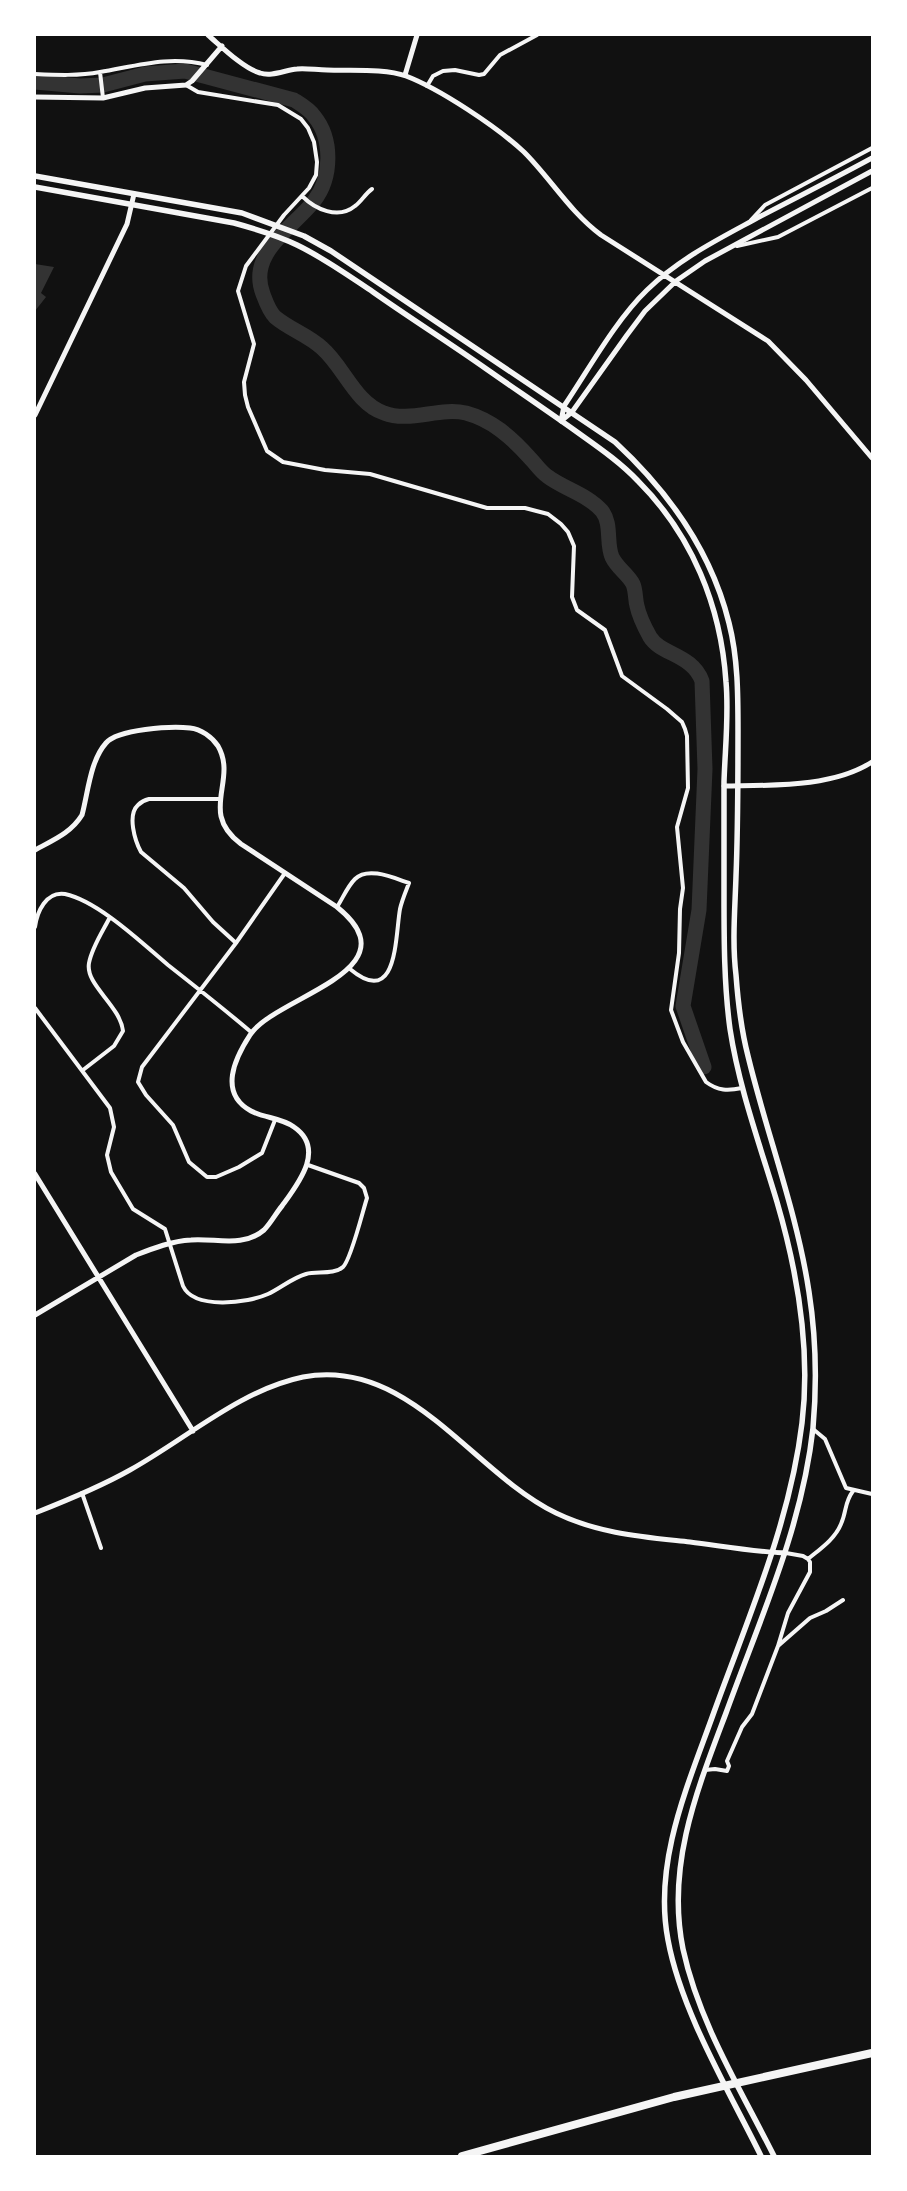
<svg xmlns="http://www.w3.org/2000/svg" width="907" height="2191" viewBox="0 0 907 2191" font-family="Raleway,sans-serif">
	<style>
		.water { fill: #333 }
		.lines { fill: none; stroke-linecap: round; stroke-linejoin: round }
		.river { stroke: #333; stroke-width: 15 }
		.minor { stroke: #f5f5f5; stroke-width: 4 }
		.tertiary { stroke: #f5f5f5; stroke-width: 5 }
		.secondary { stroke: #f5f5f5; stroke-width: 5.5 }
		.motorway { stroke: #f5f5f5; stroke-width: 8 }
	</style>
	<rect width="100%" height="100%" fill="#111"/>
	<path class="water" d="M 35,264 L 54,267 L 41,293 L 46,297 L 35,311 Z"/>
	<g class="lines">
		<path class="river" d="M 35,82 L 80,86 L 103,85 L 145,74 L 185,71 L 294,100 C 302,105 309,109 314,116 C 333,139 332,178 314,201 C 293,228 247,253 263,294 C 266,302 269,311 275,317 C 289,329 308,335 322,348 C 344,367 355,403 384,413 C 410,423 439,407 466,413 C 492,420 511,437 529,457 C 535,463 540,471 547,476 C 564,489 587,494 602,511 C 612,524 606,543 612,557 C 617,568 628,574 633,584 C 636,591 635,599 637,606 C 639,616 645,628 650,637 C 661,655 692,654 702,681 L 705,769 L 699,910 L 683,1006 L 704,1067"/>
		<path class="minor" d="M 100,72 L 103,98
			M 35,74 C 57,75 79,76 100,72 C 136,66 170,55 207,65
			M 186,85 L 198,92 L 278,105 L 301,119 L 308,128 L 314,142 L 317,162 L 316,175 L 309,188 L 284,215 L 246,266 L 238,291 L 254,344 L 244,382 L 245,395 L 248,407 L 267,451 L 283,462 L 325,470 L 370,474 L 487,508 L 525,508 L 548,514 L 561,524 L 568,532 L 574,546 L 572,597 L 577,610 L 605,630 L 622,676 L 667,709 L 682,722 L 685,729 L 687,736 L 688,788 L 677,827 L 683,888 L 680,909 L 679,953 L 671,1010 L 683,1042 L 706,1082 C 718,1091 728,1091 742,1088
			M 427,86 L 433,76 L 443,71 L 455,70 L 479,75 L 484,74 L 500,55 L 537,35
			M 302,196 C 315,209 338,220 355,206 C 361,202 365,194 372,189
			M 751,220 L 765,205 L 872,148
			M 737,246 L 778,237 L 872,188
			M 221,799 L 149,799 C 145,800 141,802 138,805 C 127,815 135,841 141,852 L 184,888 L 213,922 L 236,943
			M 337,907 C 343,898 347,887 355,879 C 368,866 394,878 409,883 C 406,891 402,900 400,909 C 395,937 398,1009 350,969
			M 35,927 C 37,912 46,891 65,894 C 98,901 142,943 168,965 C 196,987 224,1009 251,1032
			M 35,1008 L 110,1108 L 114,1127 L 107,1155 L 111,1172 L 133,1209 L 165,1229 L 183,1286 C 194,1310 248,1303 268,1294 C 281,1288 292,1278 306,1274 C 317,1271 334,1275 343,1267 C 351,1260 363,1210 367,1198 L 364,1188 L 359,1183 L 308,1165
			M 83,1070 L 114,1046 L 123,1031 C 120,1005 85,985 89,963 C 92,947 103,931 110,917
			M 275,1120 L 262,1153 L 239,1167 L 216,1177 L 207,1177 L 189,1162 L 173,1125 L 146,1095 L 138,1082 L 142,1067 L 236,943 L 285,873
			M 813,1429 L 825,1439 L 846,1488 L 872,1494
			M 82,1493 L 101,1548
			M 808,1559 C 820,1549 835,1539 841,1524 C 847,1511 844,1503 853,1491
			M 778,1646 L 810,1618 L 826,1611 L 843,1600
			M 705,1770 L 715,1769 L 727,1771 L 729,1766 L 727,1761 L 742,1727 L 752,1714 L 778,1646 L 788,1613 L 810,1572 L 810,1562 L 808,1559 L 803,1556 L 786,1553"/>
		<path class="tertiary" d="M 208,35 C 222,47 243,68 260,73 C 272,77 285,70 297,69 C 306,68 317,70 327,70 C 350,71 385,68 406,76 C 440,89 497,127 524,152 C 551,179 570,212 601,235 L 768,341 L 806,380 L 872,458
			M 405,75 L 417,35
			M 35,97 L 103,98 L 145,88 L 186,85 L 192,81 L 222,46
			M 35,415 L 127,224 L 134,194
			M 561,421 L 564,406 C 589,369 615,321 647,290 C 681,257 721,238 761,216 C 798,197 835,178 872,158
			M 561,421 L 572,412 L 627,335 L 645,311 L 676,281 L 705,261 L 872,171
			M 724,786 C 770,785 832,788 872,762
			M 35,850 C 53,840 71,833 82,815 C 88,793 90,761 106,743 C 118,729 171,726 190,728 C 201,729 212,737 218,746 C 238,781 198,812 241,844 L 337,907 C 417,971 275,996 250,1035 C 235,1058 218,1093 251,1111 C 264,1118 282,1118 294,1127 C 326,1149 298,1184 282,1206 C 276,1213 271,1223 264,1230 C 243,1248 216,1238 191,1240 C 172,1241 154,1248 136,1255 L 35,1315
			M 35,1174 L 193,1431
			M 35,1513 C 68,1500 100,1487 130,1470 C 186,1439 240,1390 303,1377 C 409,1357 472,1472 556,1513 C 599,1534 645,1537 690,1542 C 722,1546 754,1552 786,1553"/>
		<path class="secondary" d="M 35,176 L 242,213 L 304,236 L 331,251 L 615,442 C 669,492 711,550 729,623 C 738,658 738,695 738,731 C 738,779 738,827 736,876 C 735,909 732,942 736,975 C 738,1002 741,1029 748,1056 C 767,1135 797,1212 809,1292 C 816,1337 817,1383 813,1428 C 802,1528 760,1619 726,1713 C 697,1790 666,1866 683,1949 C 699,2023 741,2090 774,2156
			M 35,187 L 234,223 C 256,229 277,235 297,245 C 324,258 349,276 373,292 C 410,318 448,342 485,368 C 515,389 546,410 577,432 C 598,447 620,462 638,481 C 692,535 721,606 726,682 C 729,715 725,749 724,782 C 724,820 724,857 724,895 C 724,939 724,985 730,1029 C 739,1088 760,1145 777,1202 C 798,1274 811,1349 802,1423 C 790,1523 748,1618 714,1712 C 688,1785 653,1862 668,1940 C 681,2011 729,2091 761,2156"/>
		<path class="motorway" d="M 462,2156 L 674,2097 L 872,2053"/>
	</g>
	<rect width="907" height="2191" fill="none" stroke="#ffffff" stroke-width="72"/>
</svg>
